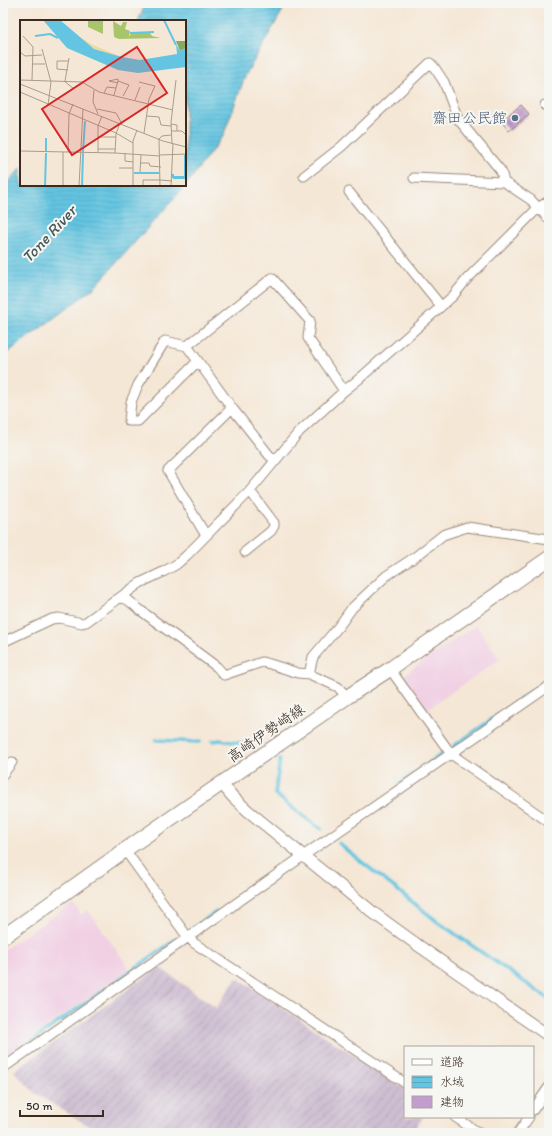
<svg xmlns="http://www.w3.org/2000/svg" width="552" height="1136" viewBox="0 0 552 1136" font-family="Itim,'Klee One',sans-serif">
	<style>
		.built { fill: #f1d0e4 }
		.industrial { fill: url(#industrial-furrows) }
		.water { fill: url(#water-rules); stroke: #4f7880 }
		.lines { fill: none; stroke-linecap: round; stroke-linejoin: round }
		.stream { stroke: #63c5e1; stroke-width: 3.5 }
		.building { fill: url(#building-cross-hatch) }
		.minor-casing { stroke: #98887a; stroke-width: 11 }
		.tertiary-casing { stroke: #98887a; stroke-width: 13 }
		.primary-casing { stroke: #98887a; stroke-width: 16 }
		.minor { stroke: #fff; stroke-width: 9 }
		.tertiary { stroke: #fff; stroke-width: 11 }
		.primary { stroke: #fff; stroke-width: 14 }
		.service-dot { fill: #5c6f8a; stroke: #f6f6f2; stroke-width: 1.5 }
		.labels { text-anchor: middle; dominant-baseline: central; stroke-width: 4; stroke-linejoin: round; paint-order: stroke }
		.service-label { font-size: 15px; fill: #4e5e75; stroke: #f6f6f2; text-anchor: end }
		.street-label { font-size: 15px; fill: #3b2a1e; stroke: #f6f6f2 }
		.water-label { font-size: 16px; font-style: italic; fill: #475858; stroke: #f6f6f2 }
		.inset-river { fill: none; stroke: #63c5e1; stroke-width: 2 }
		.inset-road { fill: none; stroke: #ab9b8c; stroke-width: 1 }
		.view { fill: #d62828; fill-opacity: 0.15; stroke: #d62828; stroke-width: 2 }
		.inset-edge { fill: none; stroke: #3b2a1e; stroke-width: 2 }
	</style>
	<defs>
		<pattern id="industrial-furrows" width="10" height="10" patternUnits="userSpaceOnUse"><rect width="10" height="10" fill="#cebed1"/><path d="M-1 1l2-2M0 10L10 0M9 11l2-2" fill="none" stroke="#b2a3b3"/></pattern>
		<pattern id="water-rules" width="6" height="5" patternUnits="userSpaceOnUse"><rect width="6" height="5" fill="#63c5e1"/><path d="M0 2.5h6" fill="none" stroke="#57a9c1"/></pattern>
		<pattern id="building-cross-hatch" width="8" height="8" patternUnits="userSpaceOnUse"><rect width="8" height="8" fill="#c39dd0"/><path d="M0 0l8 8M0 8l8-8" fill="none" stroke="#a080a8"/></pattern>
	</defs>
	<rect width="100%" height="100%" fill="#f6f6f2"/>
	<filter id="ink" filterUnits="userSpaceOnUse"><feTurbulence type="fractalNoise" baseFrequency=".025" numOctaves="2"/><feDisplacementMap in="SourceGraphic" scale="8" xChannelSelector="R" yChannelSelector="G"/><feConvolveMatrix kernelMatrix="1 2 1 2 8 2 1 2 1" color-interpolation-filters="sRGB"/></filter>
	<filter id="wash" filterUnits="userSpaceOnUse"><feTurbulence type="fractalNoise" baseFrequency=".012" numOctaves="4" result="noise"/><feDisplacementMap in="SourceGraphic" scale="16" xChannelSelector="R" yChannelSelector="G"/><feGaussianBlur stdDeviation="0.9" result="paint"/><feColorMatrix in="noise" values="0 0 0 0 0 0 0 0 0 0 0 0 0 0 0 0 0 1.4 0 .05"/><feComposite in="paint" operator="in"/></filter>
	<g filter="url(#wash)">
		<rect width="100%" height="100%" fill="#f5e7d6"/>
		<path class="built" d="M 476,625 L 500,659 L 426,710 L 402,676 Z
			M 73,903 L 81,915 L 88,910 L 130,969 L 3,1057 L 3,950 Z"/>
		<path class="industrial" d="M 159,967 L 216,1008 L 237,978 L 405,1089 L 405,1117 L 423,1117 L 412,1133 L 100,1133 L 35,1093 L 14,1071 Z"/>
		<path class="water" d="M 146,3 L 287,3 L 246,74 L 223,136 L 186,185 L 94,288 L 3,356 L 3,188 L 21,168 L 21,185 L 185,185 L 185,21 L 138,21 Z"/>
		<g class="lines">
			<path class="stream" d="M 156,740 L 200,742
				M 213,741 L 220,740 L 245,744
				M 454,746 L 549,679
				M 280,759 L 275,794 L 315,825 L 321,829
				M 400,784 L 442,754
				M 339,843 L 344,848 L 438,922 L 549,999
				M 192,929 L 216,912
				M 6,1059 L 178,938"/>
		</g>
		<g id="blocks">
			<path class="building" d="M 521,105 L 529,114 L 509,131 L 501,121 Z"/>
		</g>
	</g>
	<g filter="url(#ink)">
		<use href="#blocks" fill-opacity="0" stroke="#98887a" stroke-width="1"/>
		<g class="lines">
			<g class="minor-casing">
				<path id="minor" d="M 545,105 L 549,107
					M 304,176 L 341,147 L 430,63 L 434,67 L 444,82 L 458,119 L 501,171 L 504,182 L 531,200 L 549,219
					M 414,178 L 504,182
					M 349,192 L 441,306
					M 187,346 L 165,341 L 138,385 L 131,402 L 129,421 L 138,421 L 198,361
					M 276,461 L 269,455 L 232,408 L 187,346 L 272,278 L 310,321 L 308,338 L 344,391
					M 206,535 L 202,529 L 168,471 L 232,408
					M 245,552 L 271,531 L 274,526 L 274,523 L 250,491
					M 121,597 L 128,600 L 140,610 L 217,667 L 224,675 L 262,662 L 270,664 L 298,673 L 309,674 L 338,687 L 347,697
					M 3,642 L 52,619 L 59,618 L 82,623 L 86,622 L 140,583 L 163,572 L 177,564 L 187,555 L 250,491 L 299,432 L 344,391 L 359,379 L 453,296 L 467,279 L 539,207 L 549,201
					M 390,669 L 451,754 L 549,822
					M 309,674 L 313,657 L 339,626 L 352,608 L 386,576 L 415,557 L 443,535 L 467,527 L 549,539
					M 3,774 L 12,762
					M 125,850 L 184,932 L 194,943 L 405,1083
					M 3,1068 L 303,856 L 549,686
					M 533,1110 L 549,1087
					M 455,1117 L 479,1133
					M 518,1133 L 529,1117"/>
			</g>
			<g class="tertiary-casing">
				<path id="tertiary" d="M 222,784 L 233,797 L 247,810 L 375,914 L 419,946 L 549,1036"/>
			</g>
			<g class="primary-casing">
				<path id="primary" d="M 3,937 L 125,850 L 347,697 L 390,669 L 549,558"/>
			</g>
			<use href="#minor" class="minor"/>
			<use href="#tertiary" class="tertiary"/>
			<use href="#primary" class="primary"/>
		</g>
	</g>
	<circle class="service-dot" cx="515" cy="118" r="4"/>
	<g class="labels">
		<g class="service-label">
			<text x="507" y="118">齋田公民館</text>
		</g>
		<g class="street-label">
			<text transform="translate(266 733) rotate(-35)">高崎伊勢崎線</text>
		</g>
		<g class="water-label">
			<text transform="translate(49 234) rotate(-47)">Tone River</text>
		</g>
	</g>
	<g transform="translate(20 20)">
		<rect width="166" height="166" fill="#f5e7d6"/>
		<path d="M 68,0 L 83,0 L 83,14 L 68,7 ZM 93,1 L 101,6 L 103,2 L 107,2 L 105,9 L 110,11 L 109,17 L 112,12 L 130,13 L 132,16 L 141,18 L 99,19 L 94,17 Z" fill="#a9c56c"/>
		<path d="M 156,21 L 166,21 L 166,28 L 160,31 Z" fill="#86aa60"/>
		<path d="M 58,16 L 73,25 L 102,37 L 74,29 Z" fill="#eeda9e"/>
		<path d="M 23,0 L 40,0 L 74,29 L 102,37 L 120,40 L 157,34 L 156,24 L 160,31 L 166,28 L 166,47 L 118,53 L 98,50 L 47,28 Z" fill="#63c5e1"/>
		<path class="inset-river" d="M 144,0 L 156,25M 110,13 L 134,12M 15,16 L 30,14 L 38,18M 26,131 L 26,118M 63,132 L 65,101M 114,153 L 139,153M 153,154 L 153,157 L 166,157M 165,157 L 165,135M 153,158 L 166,158M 25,166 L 26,133M 62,166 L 63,133"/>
		<path class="inset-road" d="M 3,16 L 13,27 L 12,60M 22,29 L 31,62 L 28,85M 0,32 L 5,36 L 22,35M 12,44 L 25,44M 48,50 L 37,49 L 37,41 L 49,41M 0,60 L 62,62 L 79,72 L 153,90M 44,61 L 54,69M 45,61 L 49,38M 119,62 L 135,66 L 129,79 L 124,113M 98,63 L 89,61 L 98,59 L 98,61M 0,64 L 143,121 L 166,127M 74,70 L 73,82 L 78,94M 0,72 L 96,113 L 113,123M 84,73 L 87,67 L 96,68M 94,75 L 98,61 L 109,65 L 103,76M 115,80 L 120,67M 77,89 L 96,93 L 102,104M 127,96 L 139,97 L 141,105 L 151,106M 151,104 L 157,105 L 157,111M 151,111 L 162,111 L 166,115M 78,117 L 96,117M 152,124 L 151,102 L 156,60M 78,129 L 95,129M 0,131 L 95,133 L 140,136M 48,132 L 49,94 L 53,84M 78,132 L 78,106 L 82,96M 95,133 L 96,114 L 100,103M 105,133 L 105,141 L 113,142M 140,135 L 166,134M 120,143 L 129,143 L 130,146 L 141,147M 99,148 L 113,148M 120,152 L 121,135M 140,160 L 152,161M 43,166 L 43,132M 59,166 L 63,89M 113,166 L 113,121 L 117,110M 123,166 L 123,160 L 140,160M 140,166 L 139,119 L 142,116 L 151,115M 151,166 L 153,124"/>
		<path class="view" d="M 117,27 L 147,73 L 52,135 L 22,89 Z"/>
		<rect width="166" height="166" class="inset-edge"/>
	</g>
	<rect width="552" height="1136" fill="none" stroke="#f6f6f2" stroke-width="16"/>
	<rect x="404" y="1046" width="130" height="72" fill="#f6f6f2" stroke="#aba49d"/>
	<rect x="412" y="1059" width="20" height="6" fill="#ffffff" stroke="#aba49d"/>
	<text x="440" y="1066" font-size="12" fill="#3b2a1e">道路</text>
	<rect x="412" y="1076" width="20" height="12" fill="url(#water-rules)" stroke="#aba49d"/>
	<text x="440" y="1086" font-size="12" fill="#3b2a1e">水域</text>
	<rect x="412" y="1096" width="20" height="12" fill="#c39dd0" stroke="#aba49d"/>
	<text x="440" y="1106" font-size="12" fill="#3b2a1e">建物</text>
	<path d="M20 1110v6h83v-6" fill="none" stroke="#3b2a1e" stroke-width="2"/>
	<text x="26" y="1110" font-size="12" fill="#3b2a1e" stroke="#f6f6f2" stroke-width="3" paint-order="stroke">50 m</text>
</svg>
